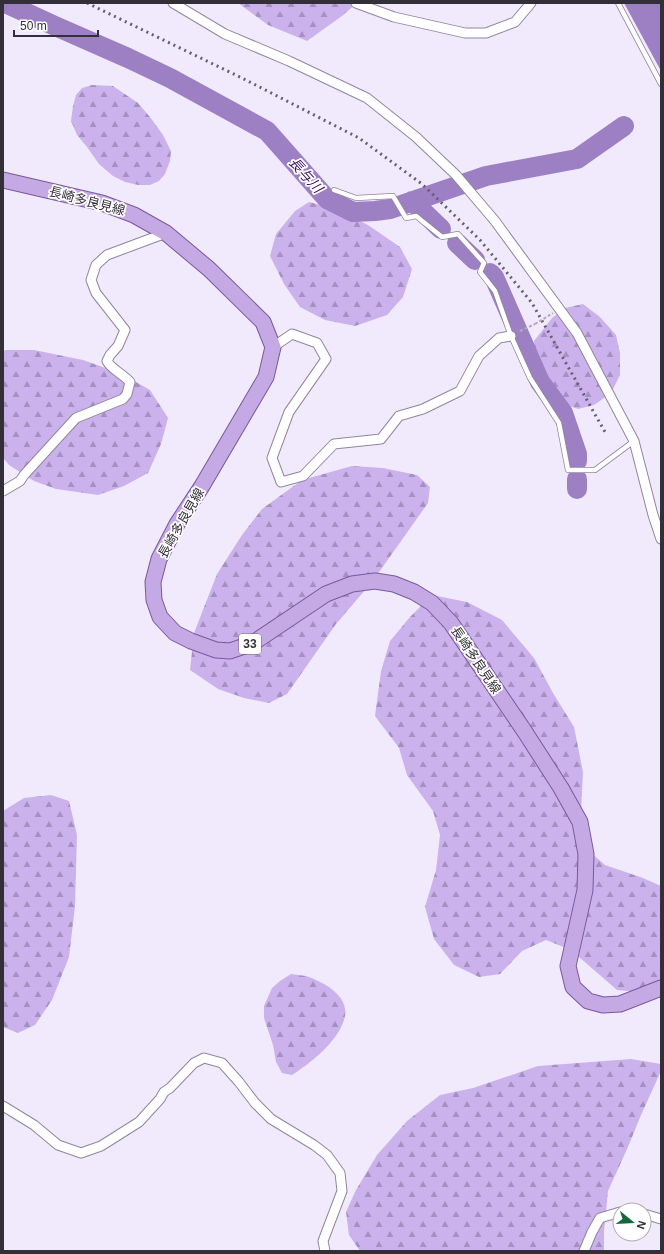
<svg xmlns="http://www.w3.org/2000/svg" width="664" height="1254" viewBox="0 0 664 1254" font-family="Arial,'Noto Sans JP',sans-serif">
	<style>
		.forest { fill: url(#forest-firs) }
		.water { fill: #9d7fc4 }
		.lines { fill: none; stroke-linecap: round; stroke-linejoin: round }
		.river { stroke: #9d7fc4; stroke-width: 20 }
		.service-casing { stroke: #8f869c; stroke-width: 6 }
		.minor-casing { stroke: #8f869c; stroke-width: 11 }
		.primary-casing { stroke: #78599d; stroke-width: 17 }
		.path { stroke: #b1abbb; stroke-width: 2; stroke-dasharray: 3 2; stroke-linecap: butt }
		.service { stroke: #fff; stroke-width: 4.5 }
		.minor { stroke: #fff; stroke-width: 9 }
		.primary { stroke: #c4a9e5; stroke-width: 15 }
		.rail { stroke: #65606c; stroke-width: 3; stroke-dasharray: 2 4; stroke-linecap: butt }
		.path-bridge { stroke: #b1abbb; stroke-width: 2; stroke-dasharray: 3 2; stroke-linecap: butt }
		.labels { text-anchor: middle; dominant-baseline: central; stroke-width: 3.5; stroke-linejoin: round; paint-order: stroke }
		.shield { fill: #fff; stroke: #706d74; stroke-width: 1 }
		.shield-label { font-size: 12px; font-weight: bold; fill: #332f38 }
		.street-label { font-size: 13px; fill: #332f38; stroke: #fff }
		.water-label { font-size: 14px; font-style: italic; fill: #3d1063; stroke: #fff }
	</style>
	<defs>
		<pattern id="forest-firs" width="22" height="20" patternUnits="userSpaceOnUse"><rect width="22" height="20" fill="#cbb2ed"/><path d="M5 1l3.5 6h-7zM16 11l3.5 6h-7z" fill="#a591c1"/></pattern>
	</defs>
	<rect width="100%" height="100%" fill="#f1eafd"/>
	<path class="forest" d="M 238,3 L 357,3 L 342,16 L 307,41 L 268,25 Z
		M 92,85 L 113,86 L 138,103 L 150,117 L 163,135 L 171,151 L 170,161 L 165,174 L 159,181 L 150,185 L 138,185 L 125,182 L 113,176 L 99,164 L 87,147 L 77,135 L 71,121 L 73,106 L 76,95 L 82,88 Z
		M 309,202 L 333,208 L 368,225 L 400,247 L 412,269 L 403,297 L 387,315 L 355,326 L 325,320 L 300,307 L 284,284 L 270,256 L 276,234 L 295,211 Z
		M 583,304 L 600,317 L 616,335 L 620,353 L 620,375 L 611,393 L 594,405 L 578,409 L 564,404 L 546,383 L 536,363 L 534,341 L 552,318 L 565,308 Z
		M 6,350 L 34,350 L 83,360 L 122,374 L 150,390 L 168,418 L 161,444 L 148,473 L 124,486 L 98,495 L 56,489 L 34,481 L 9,465 L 3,458 L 3,351 Z
		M 352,466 L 383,468 L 417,475 L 430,487 L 428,503 L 372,582 L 336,624 L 287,694 L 269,703 L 244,698 L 218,689 L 190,670 L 194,633 L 217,574 L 242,535 L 262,509 L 302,480 Z
		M 432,595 L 467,602 L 502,620 L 534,658 L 553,693 L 574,727 L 583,772 L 581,812 L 589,851 L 605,865 L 643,878 L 661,886 L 661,984 L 649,993 L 617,990 L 571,950 L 546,940 L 522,951 L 500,974 L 479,977 L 454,965 L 434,939 L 425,907 L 436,870 L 440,835 L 433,811 L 407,775 L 399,748 L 375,716 L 381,671 L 390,641 L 410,617 Z
		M 51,795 L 69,801 L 77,835 L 75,906 L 69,957 L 52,1000 L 35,1025 L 18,1033 L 3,1027 L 3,811 L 24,798 Z
		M 291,974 C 296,975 301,975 306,976 C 324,982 352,997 344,1020 C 337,1042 311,1063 292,1075 L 282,1073 L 276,1062 L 273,1045 L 264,1018 L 264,1006 L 272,988 L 280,981 Z
		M 631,1059 L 661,1064 L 661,1071 L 641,1115 L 628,1147 L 608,1191 L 604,1232 L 604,1251 L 360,1251 L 349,1235 L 346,1212 L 356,1190 L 377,1155 L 407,1121 L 440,1095 L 473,1088 L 538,1066 Z"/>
	<path class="water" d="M 624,3 L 661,3 L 661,71 Z"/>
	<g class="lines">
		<path class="river" d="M 5,3 L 55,26 L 128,58 L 170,78 L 267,131 L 327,199 L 353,212 L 375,211 L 390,209 L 486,176 L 577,159 L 624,126
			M 412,201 L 441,229
			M 457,243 L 475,260
			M 490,273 L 494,277 L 540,382 L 563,413 L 577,454 L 577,461
			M 577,479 L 577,489"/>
		<g class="service-casing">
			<path id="service" d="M 618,3 L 661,84
				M 334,190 L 356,198 L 393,196 L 406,218 L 416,216 L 442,237 L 458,234 L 484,263 L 480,272 L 495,291 L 511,336 L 530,378 L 559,423 L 568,470 L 595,470 L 634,441"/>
		</g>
		<g class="minor-casing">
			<path id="minor" d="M 173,3 L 225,34 L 289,61 L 367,98 L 416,137 L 456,175 L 495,221 L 577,333 L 634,441 L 653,515 L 661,539
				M 356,3 L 394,17 L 465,33 L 486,33 L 515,22 L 531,3
				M 273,347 L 292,334 L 317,343 L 326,359 L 289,412 L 272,458 L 281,482 L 303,476 L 334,444 L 381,439 L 399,416 L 423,409 L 460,391 L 479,356 L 499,338 L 511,336
				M 3,491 L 20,481 L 24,475 L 76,418 L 123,399 L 127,394 L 130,382 C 123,374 111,369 107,361 L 110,355 L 118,346 L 125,330 L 96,293 L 91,280 L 96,265 L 107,255 L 166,233
				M 3,1106 L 34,1125 L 58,1145 L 81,1153 L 101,1146 L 139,1122 L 160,1099 L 164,1092 L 170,1088 L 194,1063 L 204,1058 L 222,1063 L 239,1082 L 255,1103 L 271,1119 L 314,1145 L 327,1155 L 340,1173 L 342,1191 L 323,1241 L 325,1251
				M 644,1214 L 661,1219
				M 584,1251 L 592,1232 L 600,1218 L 620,1212"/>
		</g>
		<g class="primary-casing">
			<path id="primary" d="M 3,180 L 102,203 L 134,215 L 166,233 L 209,269 L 263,322 L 273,347 L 266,377 L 202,486 L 177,524 L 159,559 L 153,582 L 154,600 L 160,617 L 175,633 L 191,641 L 216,650 L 230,651 L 253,643 L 326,594 L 352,584 L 375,581 L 394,584 L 414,592 L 432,603 L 451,623 L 525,732 L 561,788 L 580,822 L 586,854 L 585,890 L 568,966 L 573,987 L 588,1001 L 603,1005 L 620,1004 L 661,988"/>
		</g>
		<path class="path" d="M 520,331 L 535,324"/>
		<use href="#service" class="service"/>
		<use href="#minor" class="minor"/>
		<use href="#primary" class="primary"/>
		<path class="rail" d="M 87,3 L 242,78 L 359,138 L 422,184 L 480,240 L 532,303 L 605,432"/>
		<path class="path-bridge" d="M 535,324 L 553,313"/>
	</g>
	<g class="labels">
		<rect class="shield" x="239" y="634" width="22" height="20" rx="3"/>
		<g class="shield-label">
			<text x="250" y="644">33</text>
		</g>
		<g class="street-label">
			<text transform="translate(87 201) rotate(15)">長崎多良見線</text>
			<text transform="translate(181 523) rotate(-60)">長崎多良見線</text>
			<text transform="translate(476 660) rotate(56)">長崎多良見線</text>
		</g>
		<g class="water-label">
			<text transform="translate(306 175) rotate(48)">長与川</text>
		</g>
	</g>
	<rect width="664" height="1254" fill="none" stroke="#332f38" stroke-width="8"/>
	<g transform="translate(632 1222) rotate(108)"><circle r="19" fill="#ffffff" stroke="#adacaf"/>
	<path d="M0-3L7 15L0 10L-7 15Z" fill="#136839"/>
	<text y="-6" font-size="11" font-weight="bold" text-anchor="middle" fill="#332f38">N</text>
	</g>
	<path d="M14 30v6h84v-6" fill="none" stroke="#332f38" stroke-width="2"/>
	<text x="20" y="30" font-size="12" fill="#332f38" stroke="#ffffff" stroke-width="3" paint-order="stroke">50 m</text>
</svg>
